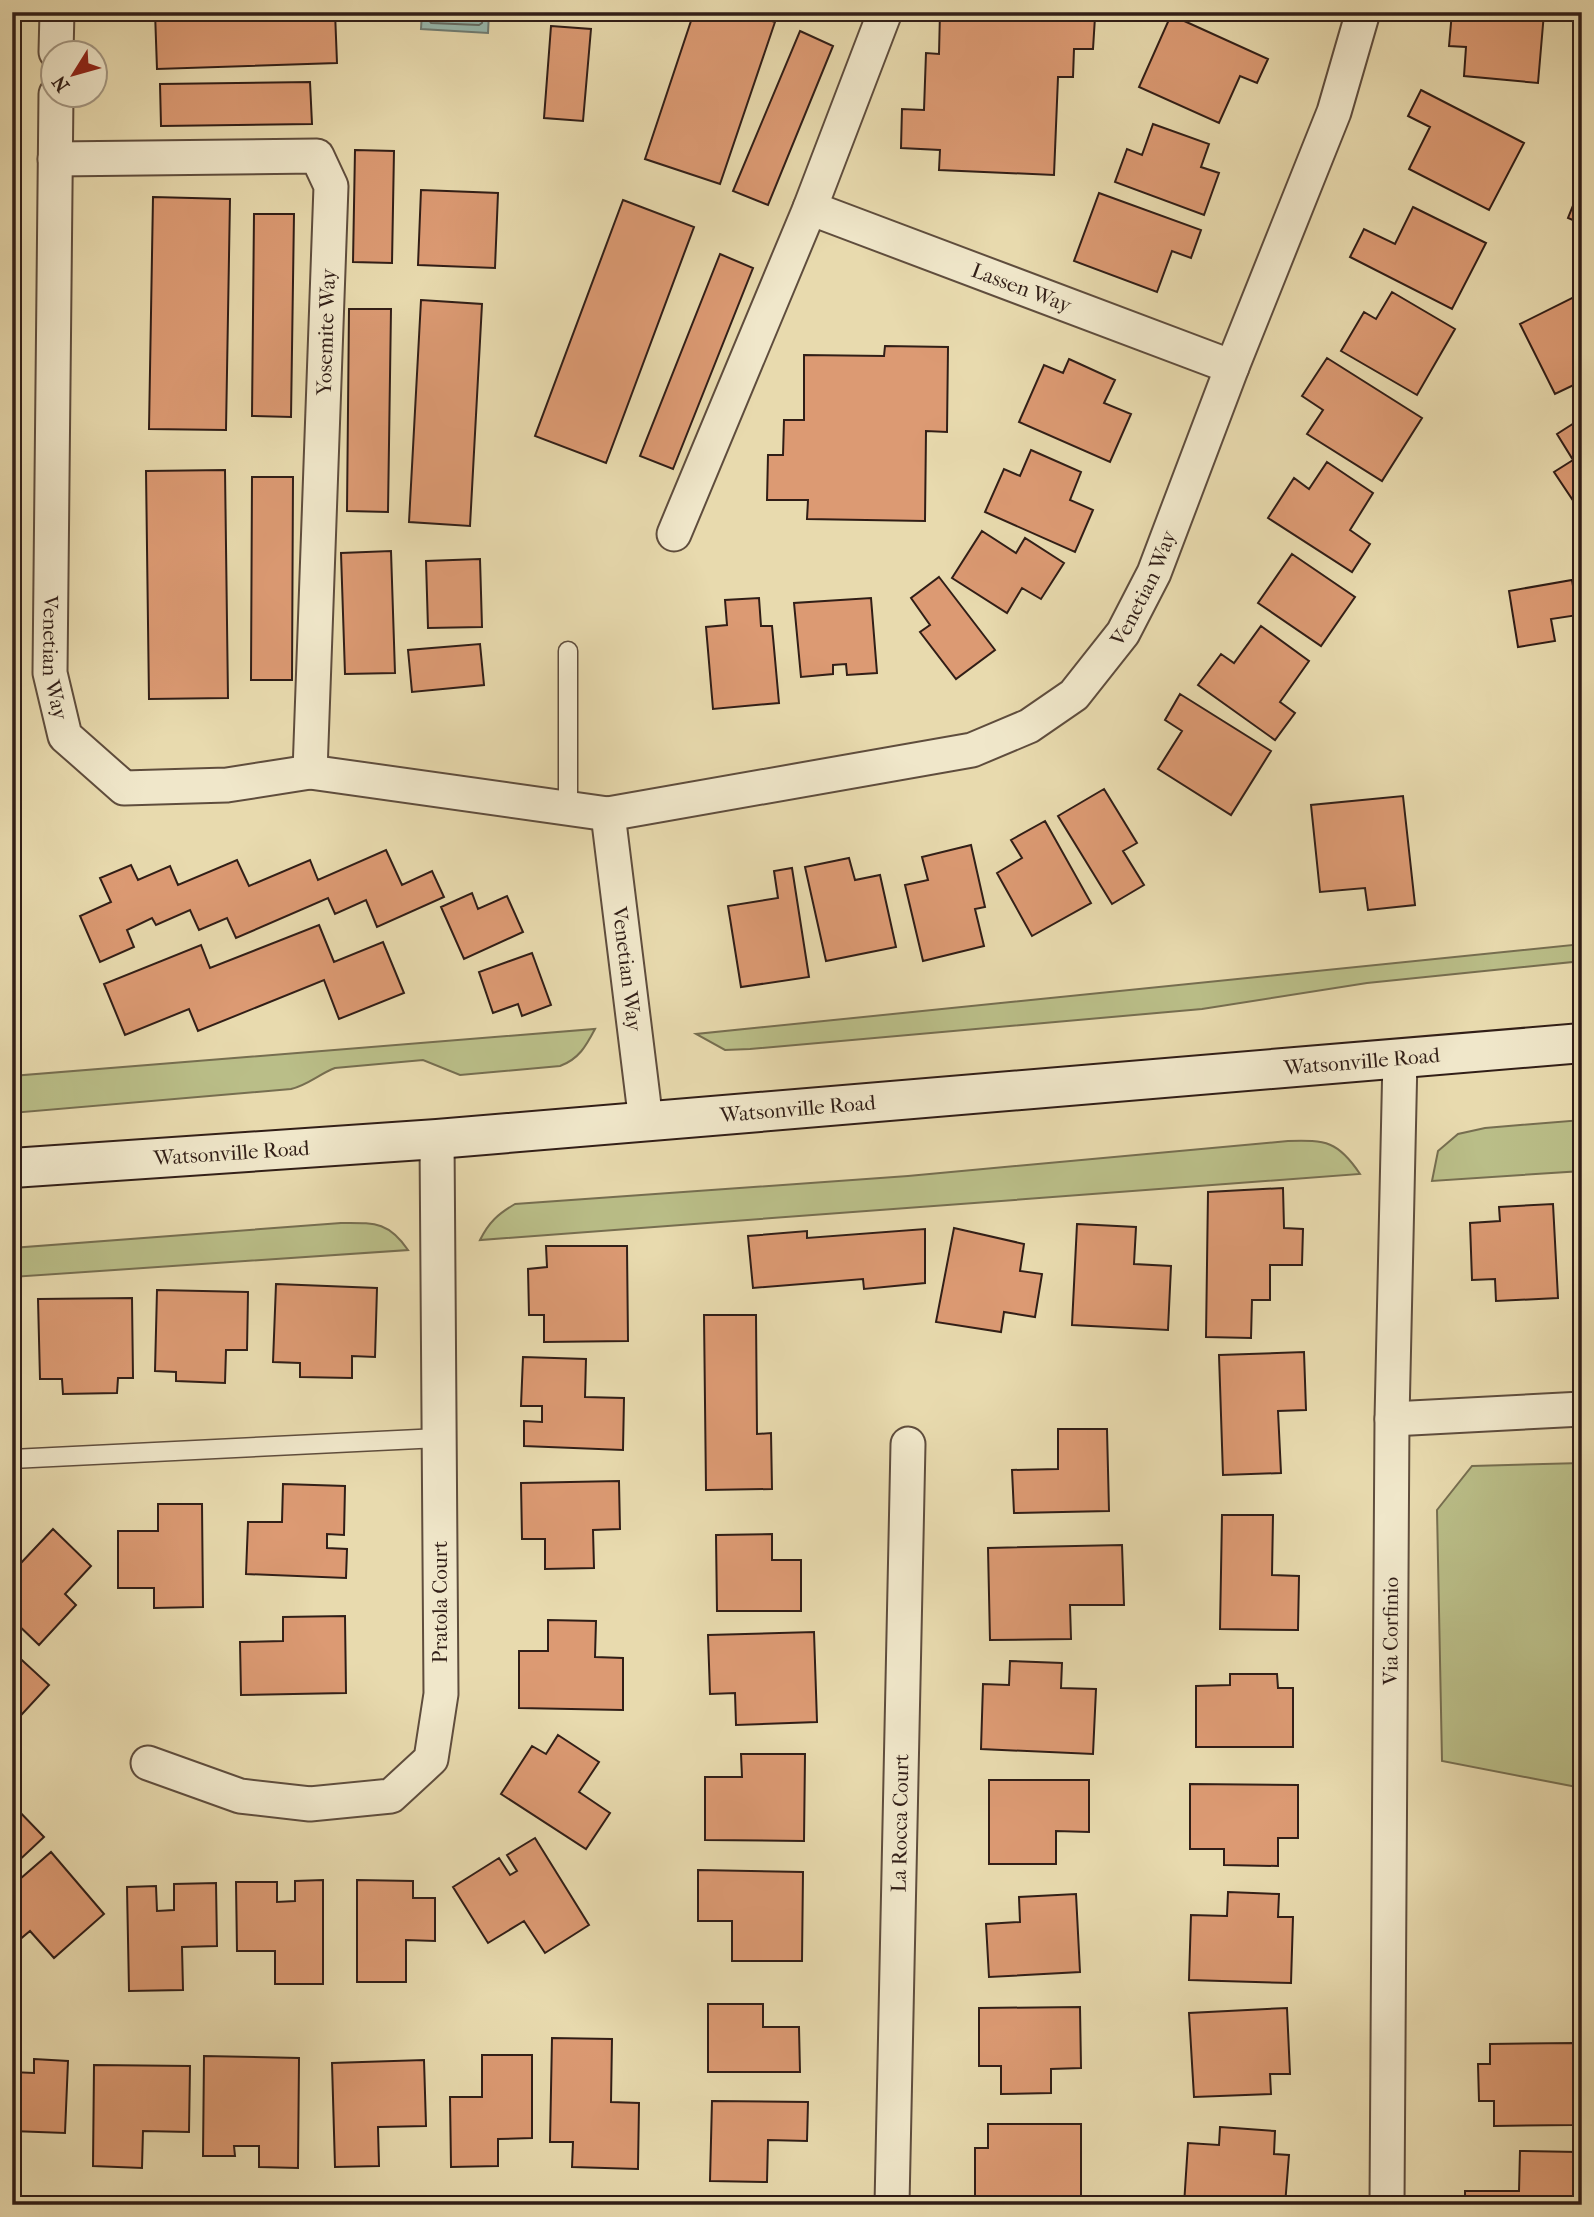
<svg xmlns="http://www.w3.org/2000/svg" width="1594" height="2217" viewBox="0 0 1594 2217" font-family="'IM FELL French Canon',serif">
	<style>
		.green { fill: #babe88; stroke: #766e50; stroke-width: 2 }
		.water { fill: #98bab0; stroke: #6f7c73; stroke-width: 2 }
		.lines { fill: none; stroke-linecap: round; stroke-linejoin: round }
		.shore { stroke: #646c64; stroke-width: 2 }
		.building { fill: #dc9a73; stroke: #311e17; stroke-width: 2 }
		.lane-casing { stroke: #5f4d3d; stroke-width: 21 }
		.street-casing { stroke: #5f4d3d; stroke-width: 37 }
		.secondary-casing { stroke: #311e17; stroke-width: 42 }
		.lane { stroke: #f0e7ca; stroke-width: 18 }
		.street { stroke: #f0e7ca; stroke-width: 33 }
		.secondary { stroke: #f0e7ca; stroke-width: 38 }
		.labels { text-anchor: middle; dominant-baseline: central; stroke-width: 5; stroke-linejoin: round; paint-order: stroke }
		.street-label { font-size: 21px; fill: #311e17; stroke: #f0e7ca }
	</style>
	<rect width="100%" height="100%" fill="#e8daae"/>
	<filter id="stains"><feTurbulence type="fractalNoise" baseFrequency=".00286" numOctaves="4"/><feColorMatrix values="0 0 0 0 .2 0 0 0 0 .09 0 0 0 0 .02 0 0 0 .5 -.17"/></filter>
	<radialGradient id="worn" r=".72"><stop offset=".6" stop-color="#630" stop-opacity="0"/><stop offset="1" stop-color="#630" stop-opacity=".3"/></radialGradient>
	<path class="green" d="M 1582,944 L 1582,961 L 1367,983 L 1202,1009 L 750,1049 L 725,1050 L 696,1034 Z
		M 595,1029 C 586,1046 579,1059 560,1066 L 460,1075 L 423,1060 L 335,1068 C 319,1074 308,1085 291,1089 L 12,1113 L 12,1076 Z
		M 1582,1120 L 1582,1171 L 1432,1181 L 1438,1151 L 1458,1134 L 1485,1128 Z
		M 1288,1141 C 1326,1140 1338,1141 1360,1174 L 480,1240 C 489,1222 498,1214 515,1204 L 908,1176 Z
		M 341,1223 C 374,1223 388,1221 408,1250 L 12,1277 L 12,1248 Z
		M 1582,1463 L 1582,1788 L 1442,1761 L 1437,1510 L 1472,1466 Z"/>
	<path class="water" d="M 422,12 L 489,12 L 488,33 L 421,29 Z"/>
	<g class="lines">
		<path class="shore" d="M 429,12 L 429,20 L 431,23 L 479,25 L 482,23 L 483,12"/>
	</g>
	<path class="building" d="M 155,12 L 335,12 L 337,63 L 157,69 Z
		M 694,12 L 745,12 L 775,22 L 720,184 L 645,159 Z
		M 940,12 L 1113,12 L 1113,18 L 1095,17 L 1093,49 L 1074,49 L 1073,77 L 1058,77 L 1054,175 L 939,170 L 940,150 L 901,148 L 902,109 L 924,110 L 926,53 L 939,54 Z
		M 1215,12 L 1244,12 L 1216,18 Z
		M 1452,12 L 1544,13 L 1538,83 L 1464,76 L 1466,47 L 1449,46 Z
		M 1171,15 L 1268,59 L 1257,83 L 1240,76 L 1219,123 L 1139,87 Z
		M 551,26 L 591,29 L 583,121 L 544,118 Z
		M 800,31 L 833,46 L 768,205 L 733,191 Z
		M 310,82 L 312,124 L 161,126 L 160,84 Z
		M 1421,90 L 1524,143 L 1489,210 L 1409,169 L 1430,127 L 1408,116 Z
		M 1153,124 L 1209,144 L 1201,167 L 1219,173 L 1204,215 L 1115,182 L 1127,149 L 1142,155 Z
		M 355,150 L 394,151 L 392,263 L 353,262 Z
		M 1582,183 L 1582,224 L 1568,218 Z
		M 421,190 L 498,193 L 495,268 L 418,265 Z
		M 1099,193 L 1201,230 L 1191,258 L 1172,251 L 1157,292 L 1074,261 Z
		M 153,197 L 230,199 L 226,430 L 149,429 Z
		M 623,200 L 694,227 L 606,463 L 535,436 Z
		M 1413,207 L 1486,243 L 1452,309 L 1350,257 L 1364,229 L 1395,244 Z
		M 254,214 L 294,214 L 291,417 L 252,416 Z
		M 720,254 L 753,268 L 673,469 L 640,456 Z
		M 1392,292 L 1455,329 L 1417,395 L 1341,351 L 1364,312 L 1376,319 Z
		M 1582,293 L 1582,381 L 1555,394 L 1520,324 Z
		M 421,300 L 482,304 L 470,526 L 409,522 Z
		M 349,309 L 391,309 L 388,512 L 347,511 Z
		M 885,346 L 948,347 L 947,432 L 926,431 L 925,521 L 807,519 L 808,500 L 767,500 L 768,455 L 783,455 L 784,420 L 804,420 L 804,355 L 884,356 Z
		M 1327,358 L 1422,418 L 1382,481 L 1307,434 L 1323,410 L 1302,396 Z
		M 1069,359 L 1115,380 L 1104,403 L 1131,414 L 1110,462 L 1019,422 L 1044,365 L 1063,373 Z
		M 1582,418 L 1582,514 L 1554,472 L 1573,460 L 1557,434 Z
		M 1031,450 L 1081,472 L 1070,500 L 1093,510 L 1075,552 L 985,512 L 1004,469 L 1020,476 Z
		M 1327,462 L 1373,493 L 1350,530 L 1370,544 L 1352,572 L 1268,518 L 1294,478 L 1309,489 Z
		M 225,470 L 228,698 L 149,699 L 146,471 Z
		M 252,477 L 293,477 L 292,680 L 251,680 Z
		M 982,531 L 1016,553 L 1025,538 L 1064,563 L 1041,599 L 1022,588 L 1007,613 L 952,578 Z
		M 391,551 L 395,673 L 345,674 L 341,553 Z
		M 1292,554 L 1355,597 L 1321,646 L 1258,603 Z
		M 480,559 L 482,627 L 428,628 L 426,561 Z
		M 939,577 L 995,650 L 956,679 L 920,632 L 930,625 L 911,598 Z
		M 1572,580 L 1578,615 L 1551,619 L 1555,641 L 1518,647 L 1509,591 Z
		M 759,598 L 761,626 L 772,626 L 779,703 L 713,709 L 706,627 L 727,625 L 725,600 Z
		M 871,598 L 877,673 L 847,675 L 846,664 L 833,665 L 833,674 L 801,677 L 794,603 Z
		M 1261,626 L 1309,661 L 1280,702 L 1295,713 L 1275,740 L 1198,685 L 1221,654 L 1234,663 Z
		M 480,644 L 484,685 L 412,692 L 408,650 Z
		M 1180,694 L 1271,751 L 1231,815 L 1158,769 L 1182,731 L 1165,720 Z
		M 1104,789 L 1137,843 L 1123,851 L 1144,885 L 1112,904 L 1058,816 Z
		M 1403,796 L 1415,905 L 1368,910 L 1365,888 L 1320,892 L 1311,805 Z
		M 1045,821 L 1091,903 L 1032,936 L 997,873 L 1022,858 L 1011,840 Z
		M 971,845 L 985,907 L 975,909 L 984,946 L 923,961 L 905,885 L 928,880 L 922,857 Z
		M 386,850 L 402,885 L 432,871 L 444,897 L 377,927 L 366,900 L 335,914 L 328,898 L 236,938 L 227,918 L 199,930 L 190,910 L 156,925 L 152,918 L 127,930 L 134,947 L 100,962 L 80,916 L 111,902 L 100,878 L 131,865 L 138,880 L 170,866 L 178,885 L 237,860 L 249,886 L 310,860 L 318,880 Z
		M 849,858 L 855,880 L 880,875 L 896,947 L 826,961 L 805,867 Z
		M 792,868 L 809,977 L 741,987 L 728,906 L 778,898 L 774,871 Z
		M 472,893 L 478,909 L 507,896 L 523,932 L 464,959 L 441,907 Z
		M 319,925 L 334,962 L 383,942 L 404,993 L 339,1019 L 324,980 L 198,1031 L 189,1009 L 125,1035 L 104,984 L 201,945 L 210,968 Z
		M 532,953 L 551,1005 L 522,1016 L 518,1004 L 493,1013 L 479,972 Z
		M 1283,1188 L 1284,1228 L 1303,1229 L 1302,1265 L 1270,1265 L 1270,1300 L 1252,1300 L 1251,1338 L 1206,1337 L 1208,1192 Z
		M 1553,1204 L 1558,1298 L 1496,1301 L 1495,1279 L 1472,1280 L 1470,1223 L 1500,1221 L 1499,1207 Z
		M 1077,1224 L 1136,1227 L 1134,1264 L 1171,1266 L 1168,1330 L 1072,1325 Z
		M 954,1228 L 1024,1244 L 1020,1271 L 1042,1274 L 1035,1317 L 1004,1312 L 1001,1332 L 936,1322 Z
		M 925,1229 L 925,1283 L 864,1289 L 863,1279 L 753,1288 L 748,1236 L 807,1231 L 807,1238 Z
		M 546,1246 L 627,1246 L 628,1341 L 544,1342 L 544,1315 L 529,1315 L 528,1269 L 547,1267 Z
		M 276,1284 L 377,1288 L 375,1357 L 352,1356 L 352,1378 L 300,1377 L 300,1363 L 273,1362 Z
		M 157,1290 L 248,1292 L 247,1350 L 226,1350 L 225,1383 L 176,1381 L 176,1372 L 155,1371 Z
		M 132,1298 L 133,1378 L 118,1378 L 117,1393 L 63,1394 L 62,1379 L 40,1379 L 38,1299 Z
		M 12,1305 L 17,1306 L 16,1378 L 12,1378 Z
		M 704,1315 L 756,1315 L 757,1434 L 771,1433 L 772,1489 L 706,1490 Z
		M 1304,1352 L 1306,1410 L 1278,1411 L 1281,1473 L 1223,1475 L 1219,1355 Z
		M 523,1357 L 586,1359 L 585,1397 L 624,1398 L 623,1450 L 524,1446 L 524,1421 L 542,1422 L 542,1406 L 521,1406 Z
		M 1058,1429 L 1107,1429 L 1109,1511 L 1014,1513 L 1012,1470 L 1058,1469 Z
		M 619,1481 L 620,1529 L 593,1530 L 594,1568 L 545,1569 L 545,1539 L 522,1539 L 521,1483 Z
		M 283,1484 L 345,1486 L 344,1535 L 327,1534 L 327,1548 L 347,1549 L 346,1578 L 246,1574 L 248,1522 L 282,1522 Z
		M 158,1504 L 202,1504 L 203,1607 L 154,1608 L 154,1588 L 118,1588 L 118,1531 L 158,1531 Z
		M 1222,1515 L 1273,1515 L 1272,1575 L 1299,1576 L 1298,1630 L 1220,1629 Z
		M 53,1529 L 91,1566 L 65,1594 L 76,1605 L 39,1645 L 12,1619 L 12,1557 L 20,1564 Z
		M 772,1534 L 772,1560 L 801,1560 L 801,1611 L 717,1611 L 716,1535 Z
		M 1122,1545 L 1124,1605 L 1070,1605 L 1071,1639 L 990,1640 L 988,1548 Z
		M 345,1616 L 346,1693 L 241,1695 L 240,1642 L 283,1641 L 283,1617 Z
		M 548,1620 L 596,1621 L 595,1657 L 623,1658 L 623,1710 L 519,1708 L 519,1651 L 548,1651 Z
		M 814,1632 L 817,1722 L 736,1725 L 735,1693 L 710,1694 L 708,1635 Z
		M 12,1651 L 49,1685 L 12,1725 Z
		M 1010,1661 L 1062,1663 L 1061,1688 L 1096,1689 L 1093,1754 L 981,1749 L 983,1684 L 1009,1685 Z
		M 1230,1674 L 1277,1674 L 1278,1688 L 1293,1688 L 1293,1747 L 1196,1747 L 1196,1686 L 1230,1685 Z
		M 558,1735 L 599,1762 L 579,1792 L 610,1813 L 586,1849 L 501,1794 L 532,1746 L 546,1754 Z
		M 741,1754 L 805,1754 L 804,1841 L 705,1840 L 705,1777 L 742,1777 Z
		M 989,1780 L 1089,1780 L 1089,1832 L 1056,1831 L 1056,1864 L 989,1864 Z
		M 1190,1784 L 1298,1785 L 1298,1838 L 1278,1838 L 1278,1866 L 1224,1865 L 1224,1849 L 1190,1849 Z
		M 12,1804 L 44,1837 L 12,1867 Z
		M 535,1838 L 589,1925 L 545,1953 L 524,1921 L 488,1943 L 453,1887 L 499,1858 L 510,1875 L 517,1871 L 507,1855 Z
		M 51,1852 L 104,1914 L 54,1958 L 30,1931 L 12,1946 L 12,1886 Z
		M 698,1870 L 803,1872 L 802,1961 L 732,1961 L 732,1921 L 698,1921 Z
		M 323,1880 L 323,1984 L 275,1984 L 275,1951 L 237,1951 L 236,1882 L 277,1882 L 277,1902 L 295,1901 L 295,1881 Z
		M 357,1880 L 413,1881 L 413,1898 L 435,1898 L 435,1941 L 406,1940 L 406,1982 L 357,1982 Z
		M 216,1883 L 217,1946 L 182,1947 L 183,1990 L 129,1991 L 127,1887 L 156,1886 L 157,1911 L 174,1910 L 174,1884 Z
		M 1228,1892 L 1279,1894 L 1278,1917 L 1293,1917 L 1291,1983 L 1189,1980 L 1191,1915 L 1227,1916 Z
		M 1076,1894 L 1080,1972 L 989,1977 L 986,1924 L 1020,1922 L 1019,1897 Z
		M 708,2004 L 763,2004 L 763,2027 L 799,2027 L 800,2072 L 708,2072 Z
		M 1080,2007 L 1081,2068 L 1051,2069 L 1051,2093 L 1001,2094 L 1001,2066 L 979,2066 L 979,2008 Z
		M 1287,2008 L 1290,2074 L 1270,2074 L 1271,2094 L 1194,2097 L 1189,2013 Z
		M 552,2038 L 612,2039 L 611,2102 L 639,2103 L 638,2169 L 572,2167 L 573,2142 L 550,2142 Z
		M 1573,2043 L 1573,2125 L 1494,2126 L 1494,2101 L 1479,2101 L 1478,2064 L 1490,2064 L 1490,2044 Z
		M 482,2055 L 532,2055 L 532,2138 L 498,2139 L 498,2166 L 451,2167 L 450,2097 L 482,2097 Z
		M 204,2056 L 299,2058 L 298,2168 L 259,2167 L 259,2146 L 234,2146 L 235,2156 L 203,2156 Z
		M 34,2059 L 68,2061 L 65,2133 L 12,2131 L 12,2072 L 34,2073 Z
		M 424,2060 L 426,2126 L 378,2127 L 379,2166 L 335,2167 L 332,2063 Z
		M 94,2065 L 190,2066 L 189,2132 L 143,2131 L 142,2168 L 93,2166 Z
		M 712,2101 L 808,2102 L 807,2141 L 768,2140 L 767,2182 L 710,2181 Z
		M 988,2124 L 1081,2124 L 1081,2205 L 975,2205 L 975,2148 L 988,2148 Z
		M 1220,2127 L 1275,2131 L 1274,2154 L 1289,2155 L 1285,2205 L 1184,2205 L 1188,2143 L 1219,2145 Z
		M 1520,2151 L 1577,2152 L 1576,2205 L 1465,2205 L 1465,2191 L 1519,2191 Z"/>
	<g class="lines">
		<g class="lane-casing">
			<path id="lane" d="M 568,651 L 568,808
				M 12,1459 L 439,1438"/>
		</g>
		<g class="street-casing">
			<g id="street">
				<path d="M 56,52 L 57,12"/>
				<path id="s1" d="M 56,94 L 50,673 L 65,736 L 124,788 L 227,785 L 310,772 L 608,814 L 972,750 L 1029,726 L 1074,695 L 1123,633 L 1154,573 L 1232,367 L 1334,112 L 1363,12"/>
				<path d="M 55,159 L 317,156 L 331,186 L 310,772"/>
				<path id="s2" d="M 810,208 L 1232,367"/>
				<path d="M 674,534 L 810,208 L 885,12"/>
				<path id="s3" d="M 608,814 L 646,1122"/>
				<path d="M 1392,1419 L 1582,1409"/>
				<path d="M 148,1763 L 240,1796 L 310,1804 L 391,1796 L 431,1759 L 441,1694 L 437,1139"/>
				<path id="s4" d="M 892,2205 L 908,1444"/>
				<path id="s5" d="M 1387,2205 L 1392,1419 L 1400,1058"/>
			</g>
		</g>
		<g class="secondary-casing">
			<g id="secondary">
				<path id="s6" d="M 12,1168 L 437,1139 L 1582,1043"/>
			</g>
		</g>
		<use href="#lane" class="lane"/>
		<use href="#street" class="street"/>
		<use href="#secondary" class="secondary"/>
	</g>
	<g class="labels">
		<g class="street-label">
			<text stroke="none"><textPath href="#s2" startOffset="226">Lassen Way</textPath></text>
			<text transform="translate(326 332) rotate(-88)">Yosemite Way</text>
			<text stroke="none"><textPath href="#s1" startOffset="1825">Venetian Way</textPath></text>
			<text stroke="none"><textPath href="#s1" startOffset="564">Venetian Way</textPath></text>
			<text stroke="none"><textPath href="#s3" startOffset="156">Venetian Way</textPath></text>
			<text stroke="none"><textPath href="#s6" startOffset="1354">Watsonville Road</textPath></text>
			<text stroke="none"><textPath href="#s6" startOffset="788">Watsonville Road</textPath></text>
			<text stroke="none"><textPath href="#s6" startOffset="220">Watsonville Road</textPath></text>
			<text transform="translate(440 1602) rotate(-90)">Pratola Court</text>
			<text stroke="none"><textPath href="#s5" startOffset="574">Via Corfinio</textPath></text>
			<text stroke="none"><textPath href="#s4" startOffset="382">La Rocca Court</textPath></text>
		</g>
	</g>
	<rect width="1594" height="2217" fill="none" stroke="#e8daae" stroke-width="42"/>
	<rect x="14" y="14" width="1566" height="2189" fill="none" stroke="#311e17" stroke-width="3.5"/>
	<rect x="21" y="21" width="1552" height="2175" fill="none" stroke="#311e17" stroke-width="2"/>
	<g transform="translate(74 74) rotate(233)"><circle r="33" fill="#f0e7ca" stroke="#a49782" stroke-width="2"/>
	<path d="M0-5L12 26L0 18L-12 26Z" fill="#8f2418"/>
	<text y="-10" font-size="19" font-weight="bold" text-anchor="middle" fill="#311e17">N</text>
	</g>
	<rect width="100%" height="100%" filter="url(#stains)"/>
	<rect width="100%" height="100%" fill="url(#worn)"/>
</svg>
